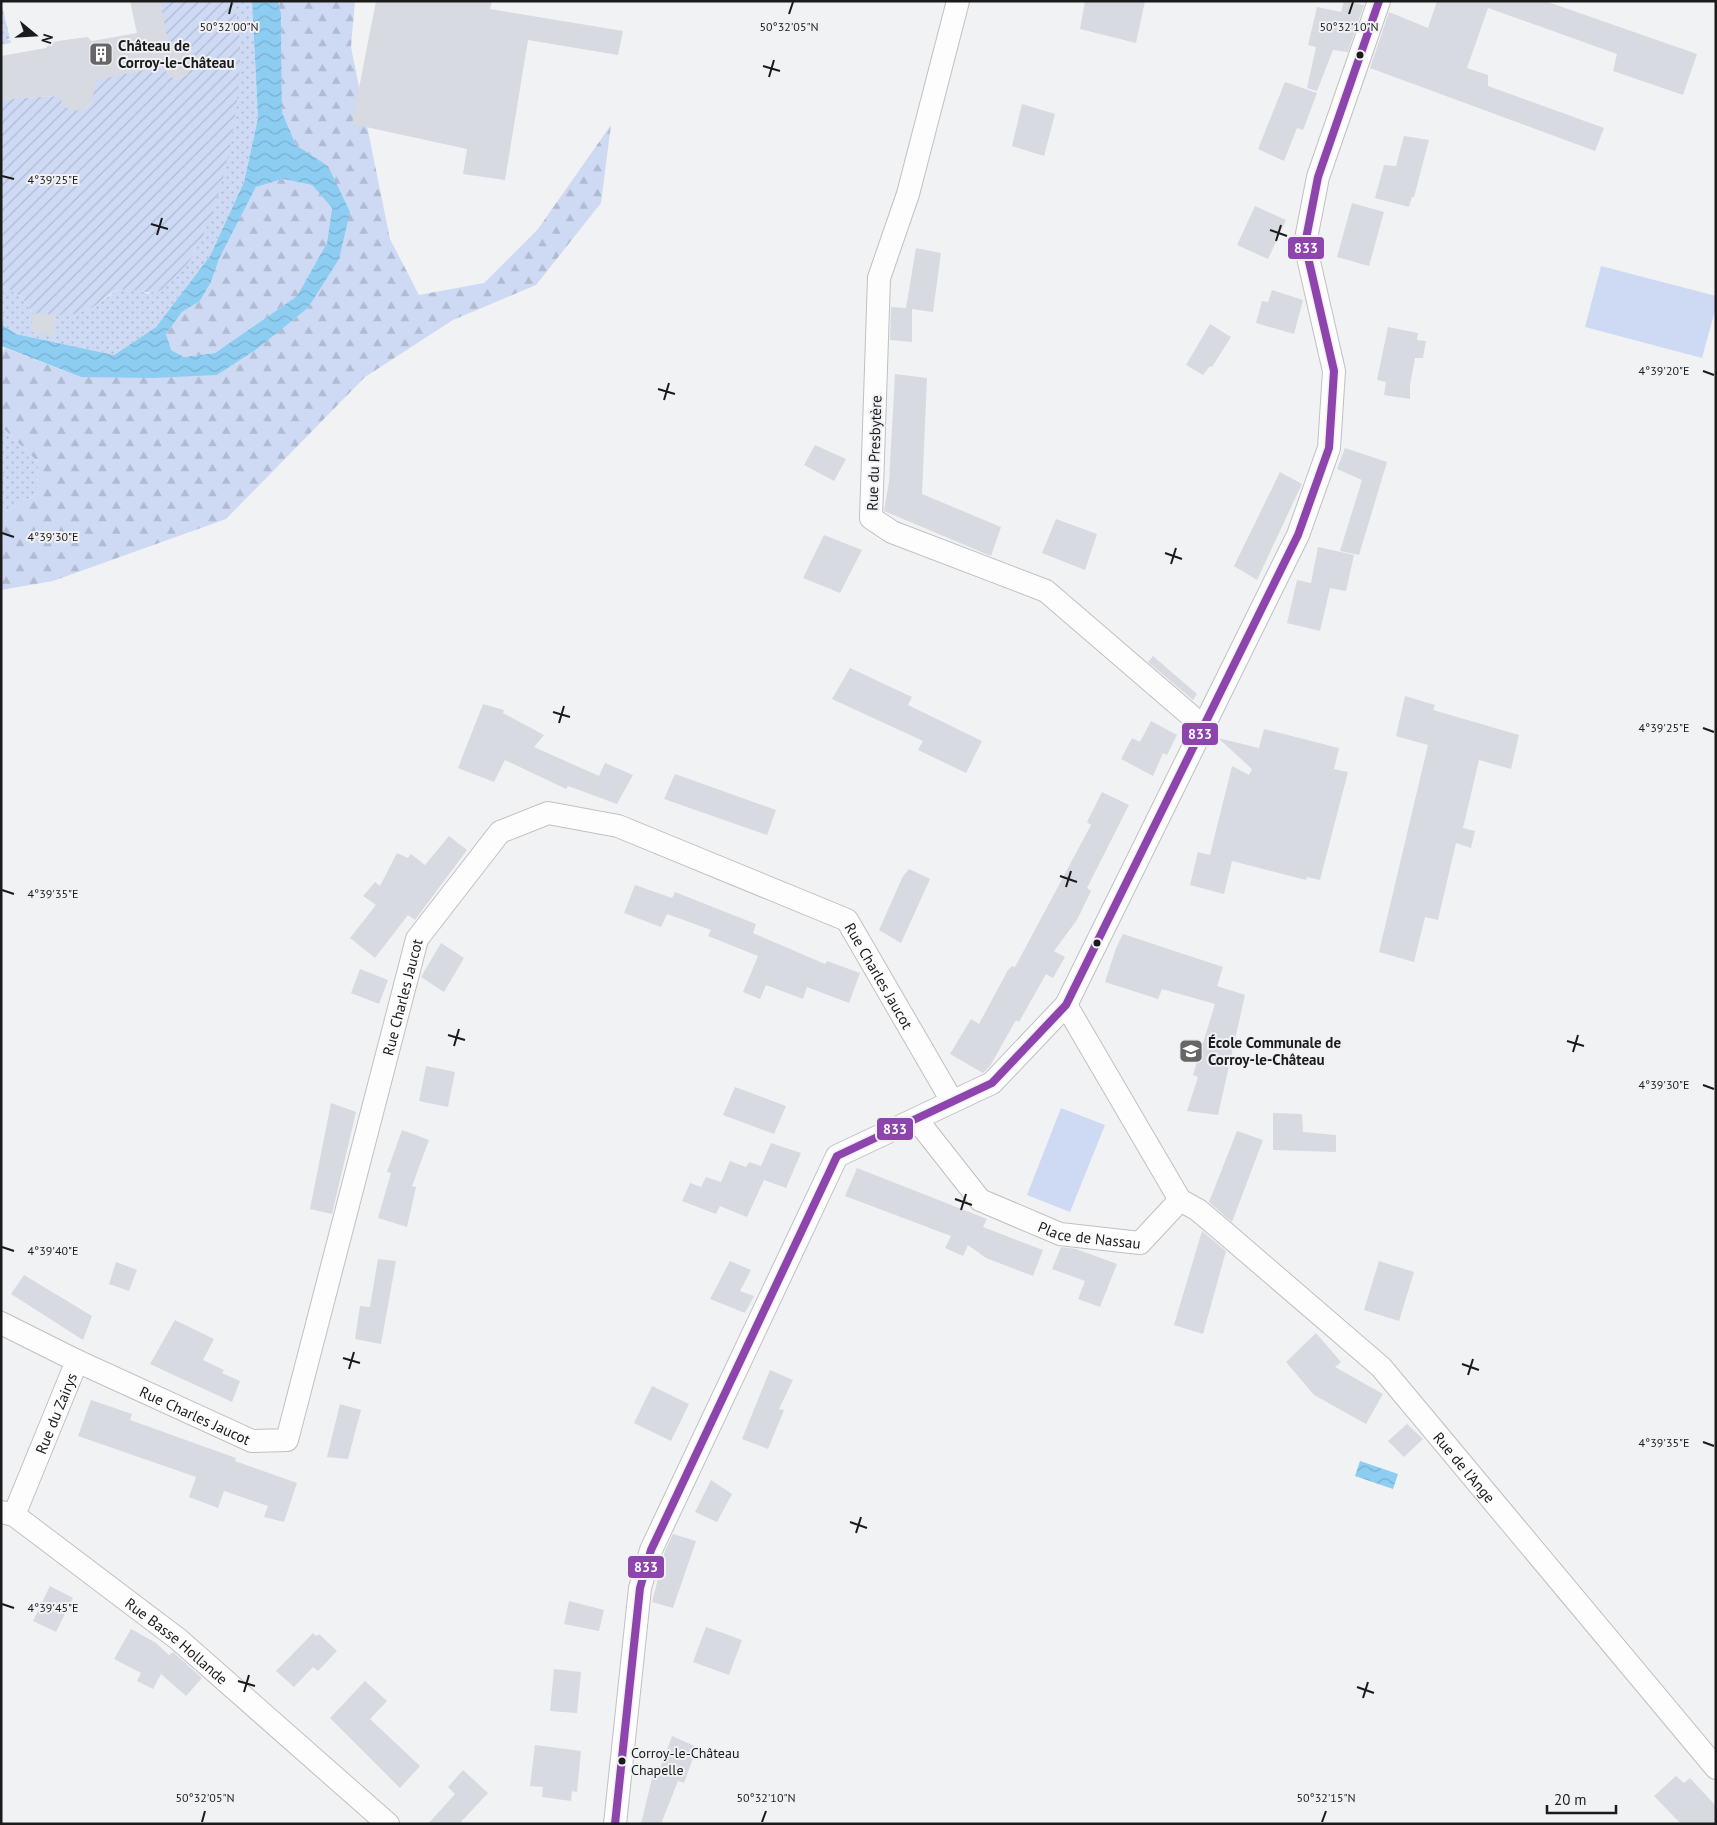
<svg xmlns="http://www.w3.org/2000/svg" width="1717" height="1825" viewBox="0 0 1717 1825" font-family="'PT Sans',sans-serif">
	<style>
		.grass { fill: url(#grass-dots) }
		.forest { fill: url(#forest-firs) }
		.garden { fill: url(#garden-furrows) }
		.pitch { fill: #cedaf4 }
		.water { fill: url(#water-waves); fill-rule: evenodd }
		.building { fill: #d7dae0 }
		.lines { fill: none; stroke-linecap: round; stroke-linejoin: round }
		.street-casing { stroke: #c0c0c2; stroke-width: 24 }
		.street { stroke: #fdfdfd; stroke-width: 22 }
		.bus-1-casing { stroke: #f0f1f4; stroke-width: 11 }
		.bus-1 { stroke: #8e44ad; stroke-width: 8 }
		.ticks { fill: none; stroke: #1b1b1c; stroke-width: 2 }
		.bus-dot { fill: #1b1b1c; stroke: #f0f1f4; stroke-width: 2 }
		.labels { text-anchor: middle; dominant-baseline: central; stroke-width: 4; stroke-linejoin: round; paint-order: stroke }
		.bus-label { font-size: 14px; fill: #1b1b1c; stroke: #f0f1f4; text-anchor: start }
		.poi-label { font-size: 15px; font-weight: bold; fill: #1b1b1c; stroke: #f0f1f4; text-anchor: start }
		.street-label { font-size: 15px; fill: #1b1b1c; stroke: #f0f1f4 }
		.ticks-label { font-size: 12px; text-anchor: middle; fill: #1b1b1c; stroke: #f0f1f4; stroke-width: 4; stroke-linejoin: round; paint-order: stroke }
		.line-badge { stroke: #f0f1f4; stroke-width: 2 }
		.badge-label { font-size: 14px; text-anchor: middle; font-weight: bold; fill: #fff }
	</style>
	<defs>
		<pattern id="grass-dots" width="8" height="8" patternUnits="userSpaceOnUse" patternTransform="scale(1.25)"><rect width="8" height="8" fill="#cedaf4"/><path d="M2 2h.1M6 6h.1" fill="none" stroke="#b0bad1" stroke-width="1.8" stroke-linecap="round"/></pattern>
		<pattern id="forest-firs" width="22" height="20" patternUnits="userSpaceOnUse" patternTransform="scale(1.25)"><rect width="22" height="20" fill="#cedaf4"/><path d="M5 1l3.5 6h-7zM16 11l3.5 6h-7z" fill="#b0bad1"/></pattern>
		<pattern id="garden-furrows" width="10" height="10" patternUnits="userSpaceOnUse" patternTransform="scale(1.25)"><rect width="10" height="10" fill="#cedaf4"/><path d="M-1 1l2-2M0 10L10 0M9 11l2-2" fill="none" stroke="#b0bad1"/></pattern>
		<pattern id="water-waves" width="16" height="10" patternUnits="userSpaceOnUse" patternTransform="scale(1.25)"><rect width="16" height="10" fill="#8dcdf2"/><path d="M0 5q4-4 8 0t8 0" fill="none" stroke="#79afcf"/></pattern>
	</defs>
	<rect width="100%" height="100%" fill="#f1f2f3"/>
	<path class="grass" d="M 1,1 L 11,43 L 1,45 Z
		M 234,1 L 252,1 L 258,118 L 244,182 L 210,256 L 156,327 L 114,355 L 16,334 L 1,324 L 1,285 L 22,297 L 32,313 L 94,307 L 114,292 L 128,287 L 149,294 L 240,45 Z
		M 1,426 L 38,462 L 37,494 L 1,514 Z"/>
	<path class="forest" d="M 278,1 L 355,1 L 351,47 L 390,239 L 419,295 L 484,283 L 538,229 L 611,125 L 601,203 L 536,285 L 453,320 L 365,377 L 226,519 L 53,581 L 1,590 L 1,514 L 37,494 L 38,462 L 1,426 L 1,356 L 5,348 L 81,377 L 217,375 L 257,349 L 308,308 L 338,259 L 328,166 L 296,145 L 282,112 L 281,13 Z
		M 283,179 L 312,185 L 332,208 L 327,243 L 297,296 L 215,353 L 184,357 L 170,350 L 166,334 L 182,312 L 200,301 L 211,282 L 219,259 L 256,187 Z"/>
	<path class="garden" d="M 160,1 L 234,1 C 236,16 240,32 240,46 C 241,111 220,246 166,287 C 150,300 134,285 116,291 C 108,294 102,302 95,306 C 76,318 53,315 32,313 L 22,297 L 1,285 L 1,99 L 58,96 L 85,109 L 91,103 L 93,80 L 164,66 L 169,76 L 177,79 L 187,75 L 194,60 C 187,50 182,46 169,50 Z"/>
	<path class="pitch" d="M 1601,266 L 1716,296 L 1716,307 L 1702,358 L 1585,327 Z
		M 1061,1108 L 1105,1125 L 1070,1212 L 1027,1195 Z"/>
	<path class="water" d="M 252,1 L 278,1 L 281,13 L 282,112 L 296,145 L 328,166 L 350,212 L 339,259 L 308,308 L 257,349 L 217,375 L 153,378 L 81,377 L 1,346 L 1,324 L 16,334 L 114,355 L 156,327 L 210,256 L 244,182 L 258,118 ZM 283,179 L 312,185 L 332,208 L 327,243 L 297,296 L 215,353 L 184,357 L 171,350 L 166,334 L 182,312 L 200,301 L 211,282 L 219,259 L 256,187 Z
		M 1360,1461 L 1398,1474 L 1393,1489 L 1355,1476 Z"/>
	<path class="building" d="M 130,1 L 160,1 L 169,47 L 187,51 L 194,60 L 187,75 L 177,79 L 169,76 L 162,66 L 97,80 L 91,103 L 85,109 L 74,111 L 65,107 L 58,96 L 1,99 L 1,56 L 46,48 L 51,42 L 87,37 L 92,41 L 137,33 Z
		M 376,1 L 492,1 L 490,9 L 623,31 L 618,55 L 528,40 L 505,180 L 463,174 L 467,149 L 352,124 Z
		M 1085,1 L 1145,1 L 1136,43 L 1080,29 Z
		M 1344,1 L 1364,5 L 1348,52 L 1333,50 L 1317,91 L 1307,88 L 1316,47 L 1308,45 L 1317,7 L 1341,12 Z
		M 1437,1 L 1545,1 L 1697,54 L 1683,95 L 1613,71 L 1617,54 L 1488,8 L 1467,68 L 1488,75 L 1488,86 L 1604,128 L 1595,151 L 1370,68 L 1389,12 L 1428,28 Z
		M 1285,82 L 1317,93 L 1303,130 L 1297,128 L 1284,161 L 1258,149 Z
		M 1022,104 L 1055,114 L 1044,156 L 1012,146 Z
		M 1404,136 L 1429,140 L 1414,197 L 1412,197 L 1409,207 L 1375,198 L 1384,165 L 1396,166 Z
		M 1352,203 L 1384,212 L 1369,266 L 1337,257 Z
		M 1255,206 L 1286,220 L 1268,259 L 1237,245 Z
		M 916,248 L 941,253 L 933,312 L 912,309 L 912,342 L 890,340 L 891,307 L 906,308 Z
		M 1272,290 L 1303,300 L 1294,334 L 1256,323 L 1262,301 L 1268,302 Z
		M 33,314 L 56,315 L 54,335 L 31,332 Z
		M 1210,324 L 1231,337 L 1212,367 L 1210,366 L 1203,375 L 1186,365 Z
		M 1388,327 L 1418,333 L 1417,340 L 1426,341 L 1423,358 L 1415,358 L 1410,385 L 1410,399 L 1384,395 L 1386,382 L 1377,380 Z
		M 895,374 L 927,378 L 922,494 L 1001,527 L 991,556 L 884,511 L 889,482 Z
		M 815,445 L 846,459 L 834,481 L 804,465 Z
		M 1345,448 L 1387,462 L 1359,555 L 1340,551 L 1362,480 L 1337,469 Z
		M 1280,472 L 1302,484 L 1257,580 L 1234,566 Z
		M 1056,519 L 1097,534 L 1085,570 L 1042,553 Z
		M 824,535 L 862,550 L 840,593 L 803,578 Z
		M 1318,547 L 1354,555 L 1346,591 L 1330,588 L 1320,631 L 1287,623 L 1297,580 L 1311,583 Z
		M 1153,656 L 1197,694 L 1193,700 L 1148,662 Z
		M 850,668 L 912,697 L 908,705 L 982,741 L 966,773 L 918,750 L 923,741 L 832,699 Z
		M 1405,696 L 1435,705 L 1433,710 L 1519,735 L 1511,769 L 1479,760 L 1463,828 L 1475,831 L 1471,848 L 1456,843 L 1438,920 L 1425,917 L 1414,962 L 1379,952 L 1428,745 L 1396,736 Z
		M 483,704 L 504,710 L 503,713 L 544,735 L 534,747 L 599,776 L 605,763 L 633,775 L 617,804 L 568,786 L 566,789 L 505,760 L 494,782 L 458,768 Z
		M 1151,721 L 1177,735 L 1167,755 L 1163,753 L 1153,776 L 1121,759 L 1132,738 L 1140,742 Z
		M 1264,729 L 1339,748 L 1334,769 L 1348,772 L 1320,880 L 1307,877 L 1306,880 L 1232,861 L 1224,894 L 1190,885 L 1198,852 L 1210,855 L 1232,766 L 1249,775 L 1252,769 L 1218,738 L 1259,748 Z
		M 675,774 L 776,810 L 767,835 L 664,799 Z
		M 1102,792 L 1129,805 L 1087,888 L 1091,891 L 1077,920 L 1054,951 L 1065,957 L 1053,978 L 1046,974 L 1019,1022 L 1016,1020 L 990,1066 L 983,1073 L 950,1054 L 971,1019 L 979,1024 L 1008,970 L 1012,966 L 1015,967 L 1091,825 L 1087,822 Z
		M 449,836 L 467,850 L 415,920 L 408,915 L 375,958 L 350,938 L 376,905 L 363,896 L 375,882 L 380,886 L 397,853 L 408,858 L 411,854 L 425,865 Z
		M 909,869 L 930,879 L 901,943 L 879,930 L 903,876 Z
		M 635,885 L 672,898 L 675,892 L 756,924 L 753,933 L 825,964 L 827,961 L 860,973 L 849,1003 L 807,987 L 803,999 L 766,985 L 760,999 L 743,992 L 758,956 L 708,936 L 711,930 L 667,914 L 661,927 L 624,913 Z
		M 1123,934 L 1223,967 L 1217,986 L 1245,995 L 1218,1115 L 1187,1111 L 1198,1077 L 1193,1075 L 1215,1004 L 1162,989 L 1158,999 L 1105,982 L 1116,948 Z
		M 441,943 L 464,958 L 444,992 L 421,977 Z
		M 360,969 L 388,980 L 379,1004 L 351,993 Z
		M 426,1066 L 455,1072 L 448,1107 L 419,1101 Z
		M 735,1087 L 786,1106 L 774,1134 L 723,1115 Z
		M 331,1103 L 356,1112 L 332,1214 L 310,1209 Z
		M 1273,1113 L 1302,1114 L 1303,1132 L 1336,1135 L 1336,1152 L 1273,1150 Z
		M 402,1130 L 429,1140 L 412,1186 L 416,1187 L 407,1227 L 378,1218 L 391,1173 L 387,1172 Z
		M 1237,1131 L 1263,1140 L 1232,1222 L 1209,1202 Z
		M 771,1143 L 801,1153 L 786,1188 L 764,1180 L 747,1217 L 720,1206 L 716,1214 L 682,1201 L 690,1183 L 701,1187 L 706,1177 L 721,1182 L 730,1161 L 746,1167 L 749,1162 L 761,1166 Z
		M 857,1168 L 987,1219 L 983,1227 L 1043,1250 L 1033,1276 L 986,1258 L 968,1245 L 963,1256 L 945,1248 L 951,1236 L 845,1196 Z
		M 1202,1231 L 1226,1251 L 1203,1334 L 1174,1325 Z
		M 1061,1247 L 1076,1249 L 1117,1264 L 1100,1307 L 1078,1299 L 1085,1281 L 1052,1269 Z
		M 378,1259 L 396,1261 L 381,1344 L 355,1339 L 360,1306 L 370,1307 Z
		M 730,1261 L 751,1270 L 740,1291 L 754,1296 L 745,1313 L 710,1299 Z
		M 1379,1261 L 1414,1272 L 1399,1321 L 1364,1310 Z
		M 116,1262 L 137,1270 L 129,1291 L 109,1284 Z
		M 24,1275 L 92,1316 L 83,1340 L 11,1294 Z
		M 175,1320 L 214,1339 L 203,1360 L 224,1370 L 222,1373 L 240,1381 L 232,1402 L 150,1364 Z
		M 1316,1333 L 1341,1362 L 1335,1367 L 1383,1394 L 1366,1424 L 1314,1395 L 1286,1362 Z
		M 770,1370 L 793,1380 L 779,1409 L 784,1410 L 768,1449 L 742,1439 Z
		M 652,1386 L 689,1404 L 671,1441 L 634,1423 Z
		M 91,1400 L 132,1414 L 130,1420 L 236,1458 L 235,1461 L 297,1483 L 284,1522 L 264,1517 L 268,1506 L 224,1491 L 218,1508 L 189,1497 L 196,1477 L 78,1436 Z
		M 340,1404 L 361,1410 L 348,1459 L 327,1457 Z
		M 1407,1424 L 1423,1439 L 1404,1457 L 1388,1441 Z
		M 711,1480 L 732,1494 L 717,1522 L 695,1512 Z
		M 673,1534 L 696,1541 L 673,1608 L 652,1602 L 665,1551 Z
		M 50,1586 L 73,1598 L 56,1632 L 33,1621 Z
		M 569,1601 L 604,1610 L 599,1631 L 564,1624 Z
		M 706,1627 L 742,1640 L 729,1675 L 693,1662 Z
		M 131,1629 L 156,1643 L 169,1655 L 173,1652 L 202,1678 L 186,1696 L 161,1674 L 153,1689 L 137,1681 L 141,1673 L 114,1659 Z
		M 313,1633 L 316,1636 L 319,1634 L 337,1651 L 318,1671 L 313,1667 L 294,1687 L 276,1671 Z
		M 554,1669 L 581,1672 L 577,1713 L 550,1711 Z
		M 365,1681 L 387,1701 L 370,1719 L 420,1766 L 400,1788 L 330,1718 Z
		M 672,1736 L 697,1747 L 684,1783 L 678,1781 L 661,1824 L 641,1824 L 654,1770 L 659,1771 Z
		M 535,1745 L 581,1751 L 577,1792 L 572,1791 L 571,1801 L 542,1797 L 543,1787 L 530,1786 Z
		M 463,1770 L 488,1793 L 459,1824 L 428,1824 L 455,1794 L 448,1787 Z
		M 1676,1776 L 1684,1783 L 1690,1778 L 1716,1806 L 1716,1824 L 1681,1824 L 1654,1796 Z"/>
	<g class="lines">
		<g class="street-casing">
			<g id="street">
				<path d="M 958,1 L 908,194 L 879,278 L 871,518 L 892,532 L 1046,591 L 1204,727"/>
				<path id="s1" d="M 1066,1005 L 1180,1200 L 1198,1210 L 1224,1232 L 1381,1367 L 1716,1768"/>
				<path id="s2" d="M 917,1120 L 980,1200 L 1060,1234 L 1140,1243 L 1180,1200"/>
				<path id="s3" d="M 1,1323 L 77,1361 L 252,1441 L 287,1440 L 417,939 L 500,832 L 548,813 L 618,826 L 847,920 L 952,1101"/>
				<path id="s4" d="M 1,1512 L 14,1515 L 178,1639 L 388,1824"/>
				<path id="s5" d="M 14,1515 L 77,1361"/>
				<path d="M 615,1824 L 640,1588 L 651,1550 L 837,1156 L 992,1083 L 1066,1005 L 1298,535 L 1329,448 L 1334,371 L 1305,244 L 1318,177 L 1379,1"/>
			</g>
		</g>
		<use href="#street" class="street"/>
		<g class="bus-1-casing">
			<path id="bus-1" d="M 615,1824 L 640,1588 L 651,1550 L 837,1156 L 992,1083 L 1066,1005 L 1298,535 L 1329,448 L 1334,371 L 1305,244 L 1318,177 L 1379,1"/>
		</g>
		<use href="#bus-1" class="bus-1"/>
	</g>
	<path class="ticks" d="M 229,14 L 232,2M 789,14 L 793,2M 1349,14 L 1353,2M 763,66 L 780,71M 769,77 L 774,60M 2,176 L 14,179M 151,224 L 168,229M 1270,230 L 1287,236M 157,235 L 162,218M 1276,241 L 1281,225M 1703,371 L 1714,375M 658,389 L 675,394M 664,400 L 669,383M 2,533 L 14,537M 1165,553 L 1182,559M 1171,564 L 1176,548M 553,712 L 570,717M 559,723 L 564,706M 1703,728 L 1714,732M 1060,876 L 1077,882M 1066,887 L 1071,871M 2,890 L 14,894M 448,1035 L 465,1040M 1567,1041 L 1584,1046M 454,1046 L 459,1029M 1573,1052 L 1578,1035M 1703,1085 L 1714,1089M 955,1199 L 972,1205M 961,1210 L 966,1194M 2,1247 L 14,1251M 343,1358 L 360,1363M 1462,1364 L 1479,1370M 349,1369 L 354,1352M 1468,1375 L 1473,1359M 1703,1442 L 1714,1446M 850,1522 L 867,1528M 856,1533 L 861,1517M 2,1604 L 14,1608M 238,1681 L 255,1686M 1357,1687 L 1374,1693M 244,1692 L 249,1675M 1363,1698 L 1368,1682M 202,1822 L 205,1811M 762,1822 L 766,1811M 1322,1822 L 1326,1811"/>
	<defs>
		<g id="building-square" transform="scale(1.25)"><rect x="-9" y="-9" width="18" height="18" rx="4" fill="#666667" stroke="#f0f1f4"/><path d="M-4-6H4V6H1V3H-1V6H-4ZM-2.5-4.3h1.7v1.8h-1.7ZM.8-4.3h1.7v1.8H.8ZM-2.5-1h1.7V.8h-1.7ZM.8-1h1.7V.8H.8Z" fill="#fff"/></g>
		<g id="school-square" transform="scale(1.25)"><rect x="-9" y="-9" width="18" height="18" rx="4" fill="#666667" stroke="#f0f1f4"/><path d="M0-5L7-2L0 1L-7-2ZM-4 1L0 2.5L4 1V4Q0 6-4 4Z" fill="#fff"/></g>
	</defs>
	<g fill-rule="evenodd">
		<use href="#building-square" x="101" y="54"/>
		<use href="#school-square" x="1191" y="1051"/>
	</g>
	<g class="bus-dot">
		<circle cx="1360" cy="55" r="4.5"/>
		<circle cx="1097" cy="943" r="4.5"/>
		<circle cx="622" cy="1761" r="4.5"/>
	</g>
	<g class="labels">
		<g class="bus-label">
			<text x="631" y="1753">Corroy-le-Château<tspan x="631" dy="17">Chapelle</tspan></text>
		</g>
		<g class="poi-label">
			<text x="118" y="45">Château de<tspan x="118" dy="17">Corroy-le-Château</tspan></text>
			<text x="1208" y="1042">École Communale de<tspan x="1208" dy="17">Corroy-le-Château</tspan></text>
		</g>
		<g class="street-label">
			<text transform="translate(874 453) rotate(-88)">Rue du Presbytère</text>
			<text stroke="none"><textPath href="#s3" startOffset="1400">Rue Charles Jaucot</textPath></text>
			<text stroke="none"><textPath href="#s3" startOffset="770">Rue Charles Jaucot</textPath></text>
			<text stroke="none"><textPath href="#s2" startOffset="218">Place de Nassau</textPath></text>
			<text stroke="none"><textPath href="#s5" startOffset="110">Rue du Zairys</textPath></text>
			<text stroke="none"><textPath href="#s3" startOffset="215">Rue Charles Jaucot</textPath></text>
			<text stroke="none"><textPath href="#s1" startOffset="618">Rue de l'Ange</textPath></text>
			<text stroke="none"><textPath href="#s4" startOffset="219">Rue Basse Hollande</textPath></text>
		</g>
	</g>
	<g class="ticks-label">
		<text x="229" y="31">50°32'00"N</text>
		<text x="789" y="31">50°32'05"N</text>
		<text x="1349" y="31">50°32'10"N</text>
		<text x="53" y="184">4°39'25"E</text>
		<text x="1664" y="375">4°39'20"E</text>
		<text x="53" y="541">4°39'30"E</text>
		<text x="1664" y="732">4°39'25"E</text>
		<text x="53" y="898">4°39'35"E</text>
		<text x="1664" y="1089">4°39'30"E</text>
		<text x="53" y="1255">4°39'40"E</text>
		<text x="1664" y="1447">4°39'35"E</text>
		<text x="53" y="1612">4°39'45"E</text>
		<text x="205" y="1802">50°32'05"N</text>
		<text x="766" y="1802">50°32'10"N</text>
		<text x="1326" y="1802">50°32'15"N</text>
	</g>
	<g class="line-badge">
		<rect x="1287" y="236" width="38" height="24" rx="5" fill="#8e44ad"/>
		<rect x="1181" y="722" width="38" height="24" rx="5" fill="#8e44ad"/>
		<rect x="876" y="1117" width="38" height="24" rx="5" fill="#8e44ad"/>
		<rect x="627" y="1555" width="38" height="24" rx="5" fill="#8e44ad"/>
	</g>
	<g class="badge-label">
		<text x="1306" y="253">833</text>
		<text x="1200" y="739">833</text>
		<text x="895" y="1134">833</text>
		<text x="646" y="1572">833</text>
	</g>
	<rect width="1717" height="1825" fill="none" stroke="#1b1b1c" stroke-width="5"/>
	<g transform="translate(35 35) rotate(108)" stroke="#f0f1f4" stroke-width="4" paint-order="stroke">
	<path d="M0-4L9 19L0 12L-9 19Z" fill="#1b1b1c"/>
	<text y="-8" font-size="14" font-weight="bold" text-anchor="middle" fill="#1b1b1c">N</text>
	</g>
	<path d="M1547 1805v8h69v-8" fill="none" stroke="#1b1b1c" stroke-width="2.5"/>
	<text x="1554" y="1805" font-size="15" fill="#1b1b1c" stroke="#f0f1f4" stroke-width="4" paint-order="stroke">20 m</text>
</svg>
